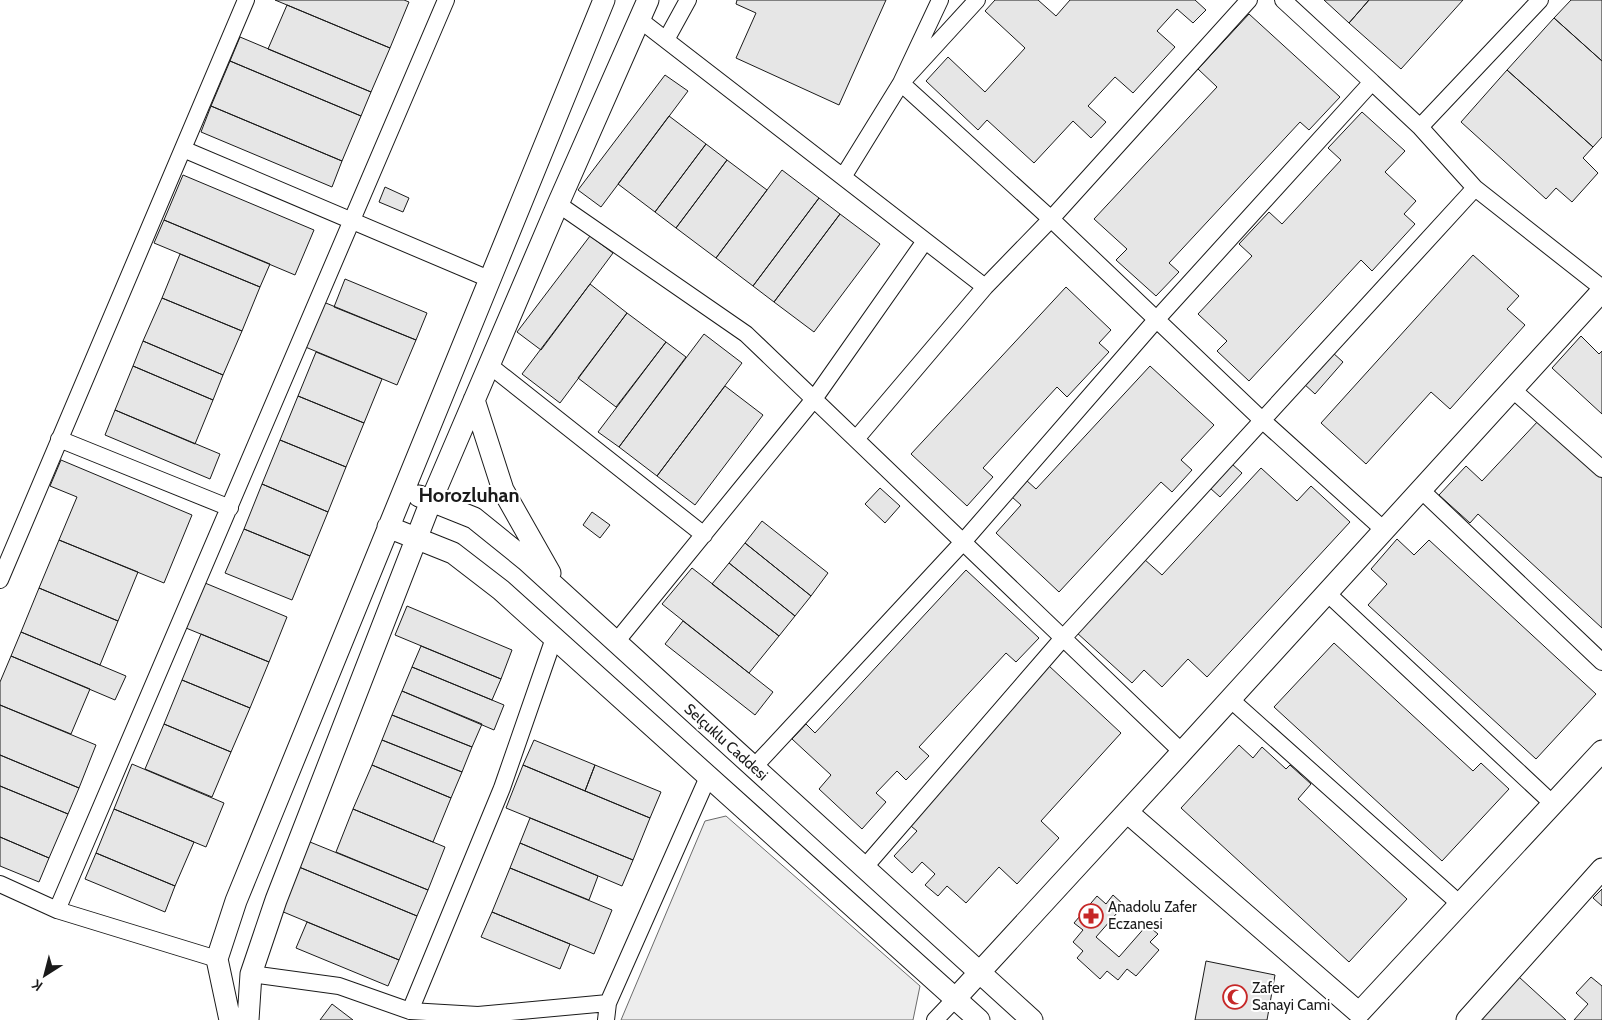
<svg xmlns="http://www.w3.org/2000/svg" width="1602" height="1020" viewBox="0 0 1602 1020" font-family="Cabin,sans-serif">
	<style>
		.built { fill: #ededed; stroke: #6a6a6a }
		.building { fill: #e6e6e6; stroke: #1a1a1a }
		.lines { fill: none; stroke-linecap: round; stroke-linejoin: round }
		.minor-casing { stroke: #1a1a1a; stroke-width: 18 }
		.tertiary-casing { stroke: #1a1a1a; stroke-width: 23 }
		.minor { stroke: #fff; stroke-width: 16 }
		.tertiary { stroke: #fff; stroke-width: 21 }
		.labels { text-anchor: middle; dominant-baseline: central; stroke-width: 4; stroke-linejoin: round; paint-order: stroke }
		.street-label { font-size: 15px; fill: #1a1a1a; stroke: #fff }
		.poi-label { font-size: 15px; fill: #1a1a1a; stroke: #fff; text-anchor: start }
		.district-label { font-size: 20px; font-weight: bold; fill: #1a1a1a; stroke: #fff }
	</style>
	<rect width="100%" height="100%" fill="#fff"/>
	<path class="built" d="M 726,816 L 920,986 L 913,1020 L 621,1020 L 705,821 Z"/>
	<path class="building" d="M 275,0 L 404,0 L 409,2 L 390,48 Z
		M 737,0 L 886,0 L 839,105 L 736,58 L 756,13 L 736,4 Z
		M 995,0 L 1038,0 L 1056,16 L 1070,0 L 1195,0 L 1206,10 L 1193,23 L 1177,9 L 1157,31 L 1175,47 L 1133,93 L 1115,77 L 1088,106 L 1106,122 L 1091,138 L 1073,121 L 1034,163 L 987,120 L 978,130 L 926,81 L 948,57 L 985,92 L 1025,48 L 985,11 Z
		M 1324,0 L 1369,0 L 1349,23 Z
		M 1369,0 L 1463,0 L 1401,69 L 1349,23 Z
		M 1571,0 L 1602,0 L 1602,61 L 1554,18 Z
		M 287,5 L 390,48 L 371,92 L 268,49 Z
		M 1249,14 L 1340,97 L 1309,130 L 1300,122 L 1169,263 L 1179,272 L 1156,296 L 1116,260 L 1127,249 L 1094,219 L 1217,87 L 1198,69 Z
		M 1554,18 L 1602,61 L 1602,137 L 1593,147 L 1507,70 Z
		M 240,37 L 371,92 L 361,116 L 230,61 Z
		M 230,61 L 361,116 L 342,161 L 211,106 Z
		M 1507,70 L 1593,147 L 1583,158 L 1598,173 L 1572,202 L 1556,188 L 1546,199 L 1461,122 Z
		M 665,75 L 688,91 L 601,207 L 578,190 Z
		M 211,106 L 342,161 L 332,187 L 201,132 Z
		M 1362,112 L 1405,151 L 1385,172 L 1416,201 L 1404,214 L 1415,224 L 1372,271 L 1361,260 L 1249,381 L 1217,351 L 1227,341 L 1198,314 L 1252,256 L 1239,244 L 1269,212 L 1282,224 L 1341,160 L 1328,148 Z
		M 669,116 L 706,144 L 655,212 L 618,184 Z
		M 706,144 L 727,160 L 676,228 L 655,212 Z
		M 727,160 L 767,190 L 716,258 L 676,228 Z
		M 782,170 L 819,198 L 753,286 L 716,258 Z
		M 183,175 L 314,230 L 295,275 L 164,220 Z
		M 385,187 L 409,198 L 403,212 L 379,202 Z
		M 819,198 L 840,214 L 774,302 L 753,286 Z
		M 840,214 L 880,244 L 814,332 L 774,302 Z
		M 164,220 L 270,264 L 260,287 L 154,243 Z
		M 590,236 L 613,253 L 541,350 L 517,332 Z
		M 180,254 L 260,287 L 242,331 L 162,298 Z
		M 1473,255 L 1519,296 L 1507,309 L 1525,325 L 1450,409 L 1431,392 L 1366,464 L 1321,423 Z
		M 345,279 L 427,313 L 416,340 L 334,307 Z
		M 590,284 L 627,313 L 560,403 L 522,374 Z
		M 1066,287 L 1111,330 L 1099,343 L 1109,352 L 1067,397 L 1057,387 L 983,468 L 993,477 L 967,506 L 911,454 Z
		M 162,298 L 242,331 L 223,375 L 143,341 Z
		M 321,301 L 416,340 L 397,385 L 303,346 Z
		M 627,313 L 666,342 L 616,407 L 578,378 Z
		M 704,334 L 742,363 L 657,476 L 619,447 Z
		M 1581,336 L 1599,354 L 1602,351 L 1602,414 L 1552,368 Z
		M 143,341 L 223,375 L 213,400 L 133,366 Z
		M 666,342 L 686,357 L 619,447 L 598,432 Z
		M 316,352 L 382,379 L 364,423 L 298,396 Z
		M 1332,352 L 1343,362 L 1315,394 L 1303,383 Z
		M 133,366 L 213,400 L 195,444 L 115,410 Z
		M 1150,366 L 1214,425 L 1181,460 L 1192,470 L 1172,492 L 1161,482 L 1059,592 L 996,533 L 1021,505 L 1012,497 L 1026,480 L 1036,489 Z
		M 725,386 L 763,415 L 695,505 L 657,476 Z
		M 298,396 L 364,423 L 346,467 L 280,440 Z
		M 115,410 L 220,454 L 210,479 L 105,435 Z
		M 1539,420 L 1602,478 L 1602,628 L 1478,514 L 1470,523 L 1439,495 L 1466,466 L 1482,481 Z
		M 280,440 L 346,467 L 328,512 L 262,484 Z
		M 61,460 L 192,515 L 164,583 L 59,540 L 77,497 L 50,486 Z
		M 1232,464 L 1242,473 L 1220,497 L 1210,488 Z
		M 1261,468 L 1297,501 L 1311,486 L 1350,522 L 1207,677 L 1188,659 L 1162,687 L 1144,670 L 1132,683 L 1076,632 L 1144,559 L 1162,575 Z
		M 262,484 L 328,512 L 310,556 L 244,529 Z
		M 880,488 L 900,506 L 885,523 L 865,504 Z
		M 592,512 L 610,525 L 600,538 L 583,525 Z
		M 762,521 L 828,573 L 811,596 L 745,543 Z
		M 244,529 L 310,556 L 292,600 L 225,573 Z
		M 1397,539 L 1414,555 L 1429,540 L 1596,694 L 1536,759 L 1368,605 L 1387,584 L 1371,569 Z
		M 59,540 L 138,572 L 118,621 L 39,588 Z
		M 745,543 L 811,596 L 795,616 L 729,563 Z
		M 729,563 L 795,616 L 779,636 L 712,584 Z
		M 692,568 L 779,636 L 749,673 L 662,604 Z
		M 966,570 L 1039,638 L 1016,662 L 1006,653 L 919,747 L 929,756 L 906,780 L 897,771 L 876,793 L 886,802 L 862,829 L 819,789 L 831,775 L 792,739 L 806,724 L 815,733 Z
		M 205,583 L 287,617 L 269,662 L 186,628 Z
		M 39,588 L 118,621 L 100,665 L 21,632 Z
		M 407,606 L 512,650 L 501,679 L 395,635 Z
		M 683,621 L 773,692 L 755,715 L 665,644 Z
		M 21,632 L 126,676 L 115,700 L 11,656 Z
		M 201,634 L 269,662 L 250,708 L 182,680 Z
		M 1334,643 L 1473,771 L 1481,763 L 1509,789 L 1442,861 L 1274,707 Z
		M 421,646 L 501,679 L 492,700 L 412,667 Z
		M 11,656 L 90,689 L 71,734 L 0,705 L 0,682 Z
		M 1048,665 L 1121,733 L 1041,821 L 1059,838 L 1017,884 L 999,867 L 966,903 L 947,886 L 938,896 L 925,885 L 935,874 L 922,862 L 912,873 L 894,856 L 917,831 L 906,822 Z
		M 412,667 L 504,705 L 494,730 L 402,691 Z
		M 182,680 L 250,708 L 231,752 L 164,724 Z
		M 402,691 L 482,724 L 472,747 L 392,715 Z
		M 0,705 L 96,745 L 79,788 L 0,755 Z
		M 392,715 L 472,747 L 462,772 L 382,740 Z
		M 164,724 L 231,752 L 212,797 L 145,769 Z
		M 382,740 L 462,772 L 451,798 L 372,765 Z
		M 534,740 L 595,765 L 585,791 L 523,765 Z
		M 1239,745 L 1253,758 L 1262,747 L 1286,769 L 1290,765 L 1311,784 L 1298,799 L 1407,899 L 1349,962 L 1181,808 Z
		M 0,755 L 79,788 L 68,814 L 0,786 Z
		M 132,764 L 224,803 L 206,847 L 114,809 Z
		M 372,765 L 451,798 L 433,842 L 353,809 Z
		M 523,765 L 650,818 L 633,860 L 506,808 Z
		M 595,765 L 661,792 L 650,818 L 585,791 Z
		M 0,786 L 68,814 L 49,858 L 0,837 Z
		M 114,809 L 194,842 L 175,886 L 96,853 Z
		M 353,809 L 445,847 L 428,890 L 336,852 Z
		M 530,818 L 633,860 L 622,886 L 520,843 Z
		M 0,837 L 49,858 L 39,882 L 0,866 Z
		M 310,842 L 428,890 L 417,916 L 299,867 Z
		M 520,843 L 598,876 L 589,900 L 510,868 Z
		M 96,853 L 175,886 L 165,912 L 85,879 Z
		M 299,867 L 417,916 L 399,960 L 281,911 Z
		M 510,868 L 612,910 L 594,954 L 492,912 Z
		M 1602,889 L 1602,906 L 1593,898 Z
		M 1113,895 L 1124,905 L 1096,937 L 1119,957 L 1147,925 L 1158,934 L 1150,942 L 1159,950 L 1136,976 L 1127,969 L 1118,980 L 1107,971 L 1100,979 L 1077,958 L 1083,951 L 1073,942 L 1083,930 L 1074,923 L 1097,896 L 1106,904 Z
		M 492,912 L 570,944 L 560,969 L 481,937 Z
		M 307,922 L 399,960 L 388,986 L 296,948 Z
		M 1206,961 L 1275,975 L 1267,1020 L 1195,1020 Z
		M 1519,977 L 1566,1020 L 1479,1020 Z
		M 1591,977 L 1602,986 L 1602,1020 L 1574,1020 L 1588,1004 L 1576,993 Z
		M 332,1004 L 353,1020 L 320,1020 Z"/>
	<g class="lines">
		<g class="minor-casing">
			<path id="minor" d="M 977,0 L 901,83 L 1051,219 L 1262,420 L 1384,530
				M 640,20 L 985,287
				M 666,40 L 688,0
				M 1372,82 L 1420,127 L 1475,188 L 1602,288
				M 1420,127 L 1540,0
				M 183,149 L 489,279
				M 843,177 L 901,83 L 940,0
				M 558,204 L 746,334 L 1182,752
				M 489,365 L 704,535
				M 1513,390 L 1602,469
				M 59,439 L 230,508
				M 856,439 L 985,287 L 1051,219 L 1249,0
				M 1421,490 L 1602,662
				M 0,580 L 246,0
				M 1327,593 L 1553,804
				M 616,642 L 814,399 L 925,241
				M 1230,699 L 1460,904
				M 754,767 L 963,542 L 1156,320 L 1372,82 L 1283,0
				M 864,868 L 1063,638 L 1475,188
				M 0,884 L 57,910 L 446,0
				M 57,910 L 217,959
				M 251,974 L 339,986 L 410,1011 L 478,1015 L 608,1003
				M 410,1011 L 502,788 L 554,638
				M 606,1020 L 608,1003 L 708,777
				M 935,1020 L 955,999"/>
		</g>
		<g class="tertiary-casing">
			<path id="tertiary" d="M 474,400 L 503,490 L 550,573
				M 419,496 L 474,518 L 526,560 L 1032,1020
				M 388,527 L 453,553 L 501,590 L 979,1020
				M 1127,812 L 1359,1013 L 1602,751
				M 955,999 L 1182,752 L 1602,291
				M 230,1020 L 217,959 L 236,901 L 604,0
				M 248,1020 L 251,974 L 276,900 L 431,501 L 558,204 L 648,0
				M 1467,1020 L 1602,869"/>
		</g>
		<use href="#minor" class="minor"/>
		<use href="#tertiary" class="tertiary"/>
	</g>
	<defs>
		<g id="pharmacy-ring" transform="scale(1.25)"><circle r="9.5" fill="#fff" stroke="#c62828" stroke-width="1.5"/><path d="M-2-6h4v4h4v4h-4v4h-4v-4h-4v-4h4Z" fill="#c62828"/></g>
		<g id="mosque-ring" transform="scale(1.25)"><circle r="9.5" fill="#fff" stroke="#c62828" stroke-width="1.5"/><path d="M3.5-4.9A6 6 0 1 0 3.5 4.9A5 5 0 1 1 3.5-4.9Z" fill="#c62828"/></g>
	</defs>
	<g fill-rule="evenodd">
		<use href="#pharmacy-ring" x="1091" y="916"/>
		<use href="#mosque-ring" x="1235" y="997"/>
	</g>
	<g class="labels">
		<g class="street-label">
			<text transform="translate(726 742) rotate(42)">Selçuklu Caddesi</text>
		</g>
		<g class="poi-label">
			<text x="1108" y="907">Anadolu Zafer<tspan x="1108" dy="17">Eczanesi</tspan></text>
			<text x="1252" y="988">Zafer<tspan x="1252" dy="17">Sanayi Cami</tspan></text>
		</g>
		<g class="district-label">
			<text x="469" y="495">Horozluhan</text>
		</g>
	</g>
	<g transform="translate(45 975) rotate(216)" stroke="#ffffff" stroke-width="4" paint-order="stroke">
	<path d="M0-4L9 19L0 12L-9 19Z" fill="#1a1a1a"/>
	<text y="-8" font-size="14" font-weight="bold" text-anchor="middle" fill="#1a1a1a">K</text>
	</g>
</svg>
